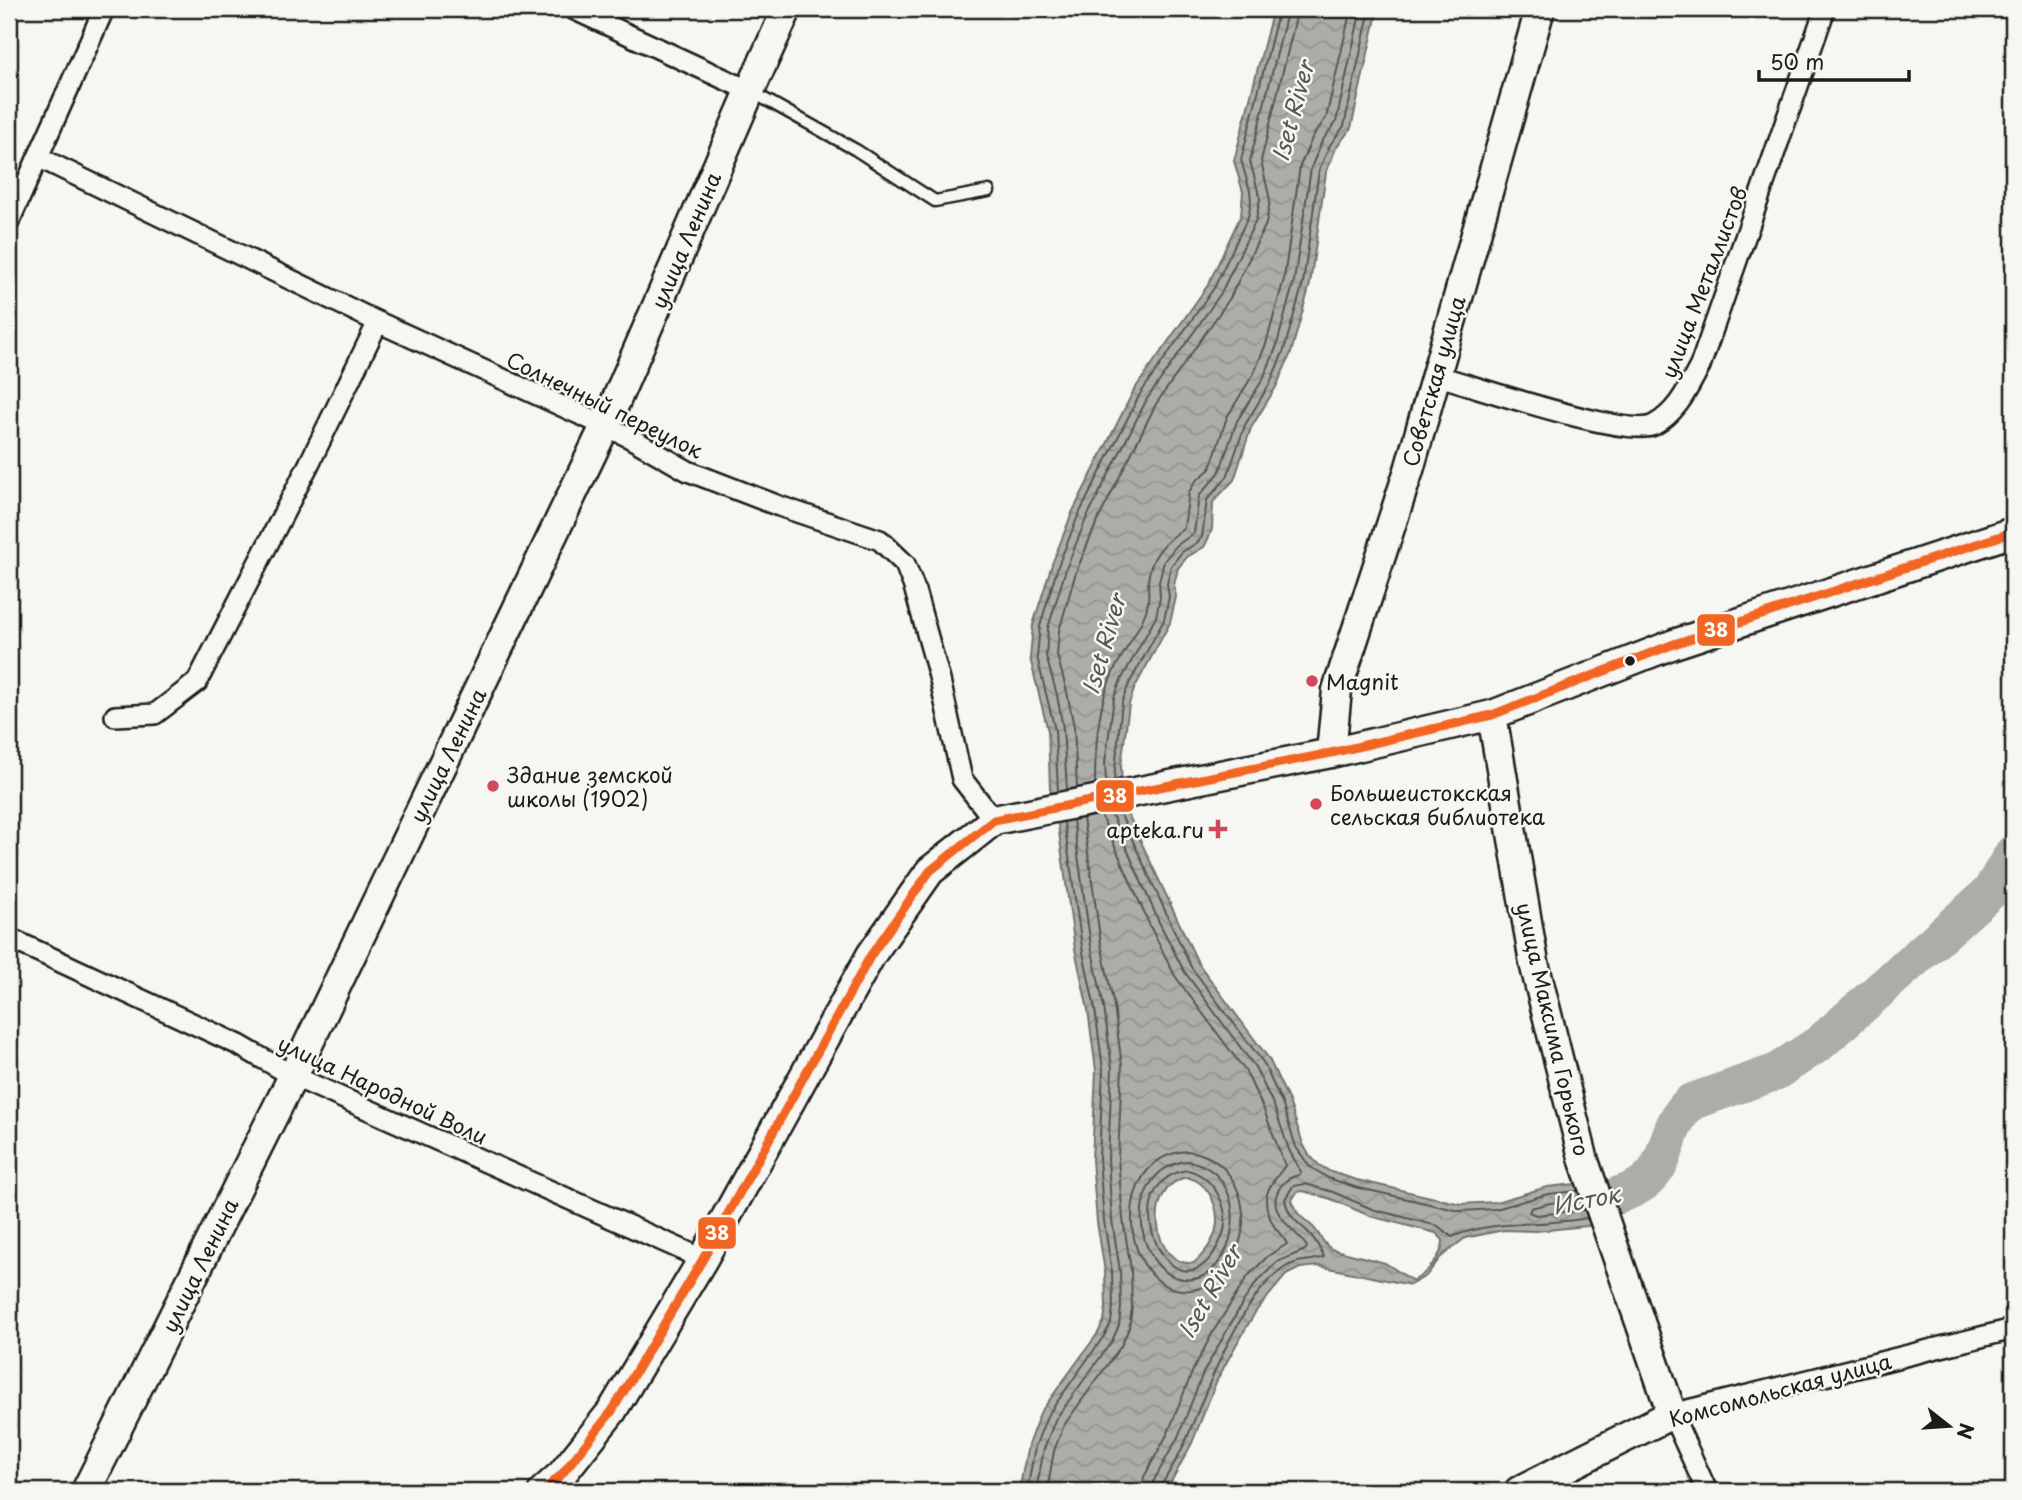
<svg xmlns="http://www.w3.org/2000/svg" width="2022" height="1500" viewBox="0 0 2022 1500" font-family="'Playpen Sans',sans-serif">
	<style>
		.water { fill: url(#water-waves); stroke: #727271; stroke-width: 2; fill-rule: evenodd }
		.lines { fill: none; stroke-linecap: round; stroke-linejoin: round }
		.shore { stroke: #565654; stroke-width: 2 }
		.river { stroke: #acaca9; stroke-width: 37 }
		.lane-casing { stroke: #1c1c1c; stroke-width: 15 }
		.street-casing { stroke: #1c1c1c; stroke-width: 24 }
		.secondary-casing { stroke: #1c1c1c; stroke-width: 33 }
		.lane { stroke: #f6f6f2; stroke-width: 10 }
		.street { stroke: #f6f6f2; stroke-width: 19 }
		.secondary { stroke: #f6f6f2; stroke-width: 28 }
		.bus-1-casing { stroke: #f6f6f2; stroke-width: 14 }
		.bus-1 { stroke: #f26522; stroke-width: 9 }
		.bus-dot { fill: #1c1c1c; stroke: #f6f6f2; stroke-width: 2.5 }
		.poi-dot { fill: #d1495b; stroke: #f6f6f2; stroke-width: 2.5 }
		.labels { text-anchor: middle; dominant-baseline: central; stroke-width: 5; stroke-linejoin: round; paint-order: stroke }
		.street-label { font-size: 21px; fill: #1c1c1c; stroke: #f6f6f2 }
		.poi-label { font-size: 21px; fill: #1c1c1c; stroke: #f6f6f2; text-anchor: start }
		.water-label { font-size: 23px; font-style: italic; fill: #565654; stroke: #f6f6f2 }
		.line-badge { stroke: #f6f6f2; stroke-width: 2.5 }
		.badge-label { font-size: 19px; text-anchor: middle; font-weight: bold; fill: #fff }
	</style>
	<defs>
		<pattern id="water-waves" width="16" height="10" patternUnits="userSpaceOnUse" patternTransform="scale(1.75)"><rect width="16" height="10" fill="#acaca9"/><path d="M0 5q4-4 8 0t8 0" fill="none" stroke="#939391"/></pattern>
	</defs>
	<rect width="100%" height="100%" fill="#f6f6f2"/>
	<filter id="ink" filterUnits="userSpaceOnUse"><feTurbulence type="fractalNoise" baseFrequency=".0143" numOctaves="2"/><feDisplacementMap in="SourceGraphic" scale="14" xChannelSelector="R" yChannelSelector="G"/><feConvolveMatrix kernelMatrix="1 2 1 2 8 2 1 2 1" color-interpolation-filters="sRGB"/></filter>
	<g filter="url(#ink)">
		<path class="water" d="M 1273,9 L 1378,9 L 1351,128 L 1336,148 L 1326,172 L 1310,284 L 1291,353 L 1276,387 L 1251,428 L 1234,480 L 1213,502 L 1212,529 L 1208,539 L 1204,547 L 1187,557 L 1178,568 L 1174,585 L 1176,597 L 1170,623 L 1135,687 L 1129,704 L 1121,766 L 1122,790 L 1126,810 L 1198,963 L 1269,1059 L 1289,1101 L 1303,1144 L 1309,1155 L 1319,1165 L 1331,1172 L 1357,1180 L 1461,1204 L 1496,1202 L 1547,1187 L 1623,1179 L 1649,1167 L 1660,1167 L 1662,1176 L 1647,1199 L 1609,1219 L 1587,1226 L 1536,1231 L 1504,1230 L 1465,1238 L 1441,1257 L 1426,1276 L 1410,1285 L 1319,1266 L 1300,1268 L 1286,1275 L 1256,1311 L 1236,1345 L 1217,1380 L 1192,1443 L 1166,1491 L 1019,1491 L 1028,1445 L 1040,1413 L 1098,1333 L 1104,1321 L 1106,1307 L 1105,1272 L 1097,1222 L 1092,1160 L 1096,1070 L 1088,1010 L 1075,949 L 1056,810 L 1050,788 L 1048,731 L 1030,658 L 1033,625 L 1052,564 L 1072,513 L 1134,390 L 1208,285 L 1241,215 L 1243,192 L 1234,161 ZM 1187,1177 C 1197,1180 1203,1184 1209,1193 C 1225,1220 1216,1243 1194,1263 C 1152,1268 1142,1186 1187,1177 ZM 1303,1191 L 1331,1199 L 1370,1216 L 1436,1233 L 1443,1240 C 1443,1256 1427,1273 1413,1281 L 1385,1263 L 1331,1249 C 1322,1243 1320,1234 1313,1227 C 1301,1216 1297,1216 1292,1200 L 1297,1192 Z"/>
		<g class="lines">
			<path class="shore" d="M 1114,780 L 1122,702 L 1129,684 L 1164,620 L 1169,597 L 1167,584 L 1171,566 L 1182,552 L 1198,542 L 1202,537 L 1207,500 L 1227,477 L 1245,425 L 1270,383 L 1284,350 L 1303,283 L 1319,170 L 1330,145 L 1344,126 L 1370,9
				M 1106,782 L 1105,763 L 1114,698 L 1121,680 L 1156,617 L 1160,597 L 1159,582 L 1164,561 L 1176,546 L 1194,533 L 1199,496 L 1219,473 L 1237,421 L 1263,379 L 1276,348 L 1294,281 L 1311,168 L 1322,141 L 1336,122 L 1361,9
				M 1095,784 C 1095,750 1097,709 1111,677 C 1121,654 1138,634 1146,611 C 1150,601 1148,593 1148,584 C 1149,556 1164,543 1184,528 L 1189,492 L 1196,481 L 1210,469 L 1227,417 L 1254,373 L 1266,344 L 1284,279 L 1300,166 L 1313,136 L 1326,118 L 1351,9
				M 1077,787 L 1074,727 L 1067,692 L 1057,655 L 1059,631 L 1076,572 L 1096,524 L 1156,404 L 1230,298 L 1266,224 L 1270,200 L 1261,161 L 1298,9
				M 1067,789 L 1063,728 L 1057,695 L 1046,656 L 1048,628 L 1066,569 L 1086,519 L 1147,399 L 1221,293 L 1256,220 L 1260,199 L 1250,161 L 1288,9
				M 1058,791 L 1055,730 L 1037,657 L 1040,626 L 1058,566 L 1078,516 L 1140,394 L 1214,288 L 1248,217 L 1251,202 L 1250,191 L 1241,160 L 1279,9
				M 1119,811 L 1191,967 L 1263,1062 L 1282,1103 L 1296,1147 L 1309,1166 L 1328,1178 L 1355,1187 L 1460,1211 L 1496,1209 L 1548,1194 L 1578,1191
				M 1111,813 L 1159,922 L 1184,971 L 1255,1067 L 1274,1106 L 1289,1150 L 1301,1172 L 1299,1175 C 1291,1177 1286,1179 1281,1186 C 1262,1213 1297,1229 1307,1247 L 1305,1250 L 1277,1262 L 1256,1283 L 1243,1302 L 1203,1373 L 1178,1437 L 1153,1482 L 1151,1491
				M 1101,815 L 1150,926 L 1175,976 L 1246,1072 L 1264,1110 L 1285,1166 C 1268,1188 1258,1197 1274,1226 C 1278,1233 1284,1237 1287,1244 L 1268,1256 L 1248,1276 L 1213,1332 L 1193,1370 L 1168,1433 L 1144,1477 L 1141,1491
				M 1188,1151 C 1239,1157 1257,1219 1232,1259 C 1223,1275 1209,1288 1191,1290 C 1121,1296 1105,1156 1188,1151 Z
				M 1188,1161 C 1259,1174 1236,1287 1183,1279 C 1133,1272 1121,1168 1188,1161 Z
				M 1187,1170 C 1214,1175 1233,1211 1222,1237 C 1179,1337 1105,1184 1187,1170 Z
				M 1610,1188 L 1625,1185 L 1648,1176 L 1652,1178 L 1642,1194 L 1617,1207
				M 1581,1200 L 1550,1203 L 1531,1208 L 1529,1212 L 1536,1215 L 1584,1210
				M 1027,1491 L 1035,1447 L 1047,1416 L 1104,1336 L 1111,1323 L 1113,1307 L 1112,1272 L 1104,1221 L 1099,1159 L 1103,1069 L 1095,1009 L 1082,947 L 1064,822
				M 1036,1491 L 1044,1449 L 1055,1420 L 1112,1341 L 1119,1325 L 1121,1308 L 1120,1271 L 1112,1220 L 1108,1159 L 1112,1068 L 1104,1007 L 1091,946 L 1073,820
				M 1047,1491 L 1054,1451 L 1064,1425 L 1121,1346 L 1129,1328 L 1132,1308 L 1131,1270 L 1123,1219 L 1118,1158 L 1122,1066 L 1114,1006 L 1101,944 L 1083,818
				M 1160,1491 L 1161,1486 C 1170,1470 1180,1455 1187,1438 C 1206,1391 1241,1296 1284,1268 C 1299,1258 1312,1262 1324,1257 C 1321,1250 1314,1238 1308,1232 C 1296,1221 1288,1216 1285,1199 L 1293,1186 L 1305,1184 L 1333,1192 L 1372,1209 L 1438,1226 L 1452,1237 C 1495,1219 1541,1227 1587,1218"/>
			<path class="river" d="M 1618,1195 C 1679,1177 1655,1135 1691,1102 L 1776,1072 L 1820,1043 L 1990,892 L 2013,853"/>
			<g class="lane-casing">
				<path id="lane" d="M 752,92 L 856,150 L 935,201 L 989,191"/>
			</g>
			<g class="street-casing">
				<path id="street" d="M 573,9 L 750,91
					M 38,157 L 378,322 L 625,435 L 688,471 L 779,506 L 880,540 L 905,564 L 914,587 L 940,680 L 962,779 L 994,820
					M 9,222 L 104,9
					M 1435,375 C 1472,385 1627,439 1654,425 C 1678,412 1688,388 1700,366 L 1825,9
					M 115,716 L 155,714 L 197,682 L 309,464 L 378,322
					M 9,938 L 239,1045 L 293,1076 L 703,1259
					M 1707,1491 L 1672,1414 L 2013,1329"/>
			</g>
			<g class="secondary-casing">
				<path id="secondary" d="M 1492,715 L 1534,963 L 1584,1161 L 1672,1414 L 1519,1491
					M 1331,753 L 1337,690 L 1409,470 L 1540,9
					M 86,1491 L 293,1076 L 605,426 L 750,91 L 787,9
					M 543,1491 L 562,1474 L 612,1411 L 703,1259 L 871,955 L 930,871 L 994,820 L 1331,753 L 1492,715 L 1674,644 L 2013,532"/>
			</g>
			<use href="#lane" class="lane"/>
			<use href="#street" class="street"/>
			<use href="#secondary" class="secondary"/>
			<g class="bus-1-casing">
				<path id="bus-1" d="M 543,1491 L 562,1474 L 612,1411 L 703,1259 L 871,955 L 930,871 L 994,820 L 1331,753 L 1492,715 L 1674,644 L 2013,532"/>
			</g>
			<use href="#bus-1" class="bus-1"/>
		</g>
	</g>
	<circle class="bus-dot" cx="1630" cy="661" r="6"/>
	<g class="poi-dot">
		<circle cx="1312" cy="681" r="7"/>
		<circle cx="493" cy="786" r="7"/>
		<circle cx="1316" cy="804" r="7"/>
		<path d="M1214.5 818.5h7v7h7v7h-7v7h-7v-7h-7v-7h7z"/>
	</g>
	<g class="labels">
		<g class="street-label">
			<text transform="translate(685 240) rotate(-67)">улица Ленина</text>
			<text transform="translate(1703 282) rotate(-69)">улица Металлистов</text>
			<text transform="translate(1433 381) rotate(-74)">Советская улица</text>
			<text transform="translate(605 404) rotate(26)">Солнечный переулок</text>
			<text transform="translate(447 755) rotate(-64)">улица Ленина</text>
			<text transform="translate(1554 1029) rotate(77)">улица Максима Горького</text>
			<text transform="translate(383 1089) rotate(25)">улица Народной Воли</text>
			<text transform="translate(199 1265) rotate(-64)">улица Ленина</text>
			<text transform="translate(1780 1389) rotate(-15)">Комсомольская улица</text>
		</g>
		<g class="poi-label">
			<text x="1326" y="681">Magnit</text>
			<text x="507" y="774">Здание земской<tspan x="507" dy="24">школы (1902)</tspan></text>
			<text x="1330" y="792">Большеистокская<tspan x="1330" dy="24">сельская библиотека</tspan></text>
			<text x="1204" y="829" text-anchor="end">apteka.ru</text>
		</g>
		<g class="water-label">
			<text transform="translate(1292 111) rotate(-75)">Iset River</text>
			<text transform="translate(1103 644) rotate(-74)">Iset River</text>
			<text transform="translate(1586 1199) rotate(-11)">Исток</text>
			<text transform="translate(1209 1291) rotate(-60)">Iset River</text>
		</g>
	</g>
	<g class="line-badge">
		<rect x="1696" y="613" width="40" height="34" rx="7" fill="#f26522"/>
		<rect x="1095" y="779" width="40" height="34" rx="7" fill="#f26522"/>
		<rect x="697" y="1216" width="40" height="34" rx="7" fill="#f26522"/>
	</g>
	<g class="badge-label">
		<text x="1716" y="637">38</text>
		<text x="1115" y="803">38</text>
		<text x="717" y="1240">38</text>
	</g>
	<rect width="2022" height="1500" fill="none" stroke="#f6f6f2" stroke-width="35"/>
	<rect x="18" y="18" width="1987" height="1465" fill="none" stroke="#1c1c1c" stroke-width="2.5" filter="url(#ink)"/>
	<g transform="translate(1949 1426) rotate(107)" stroke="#f6f6f2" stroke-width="5" paint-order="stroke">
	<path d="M0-5L12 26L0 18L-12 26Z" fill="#1c1c1c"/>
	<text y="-10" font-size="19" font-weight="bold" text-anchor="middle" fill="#1c1c1c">N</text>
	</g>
	<path d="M1759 70v10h150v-10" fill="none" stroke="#1c1c1c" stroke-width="3.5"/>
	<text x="1770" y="70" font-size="21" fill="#1c1c1c" stroke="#f6f6f2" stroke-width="5" paint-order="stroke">50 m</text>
</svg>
